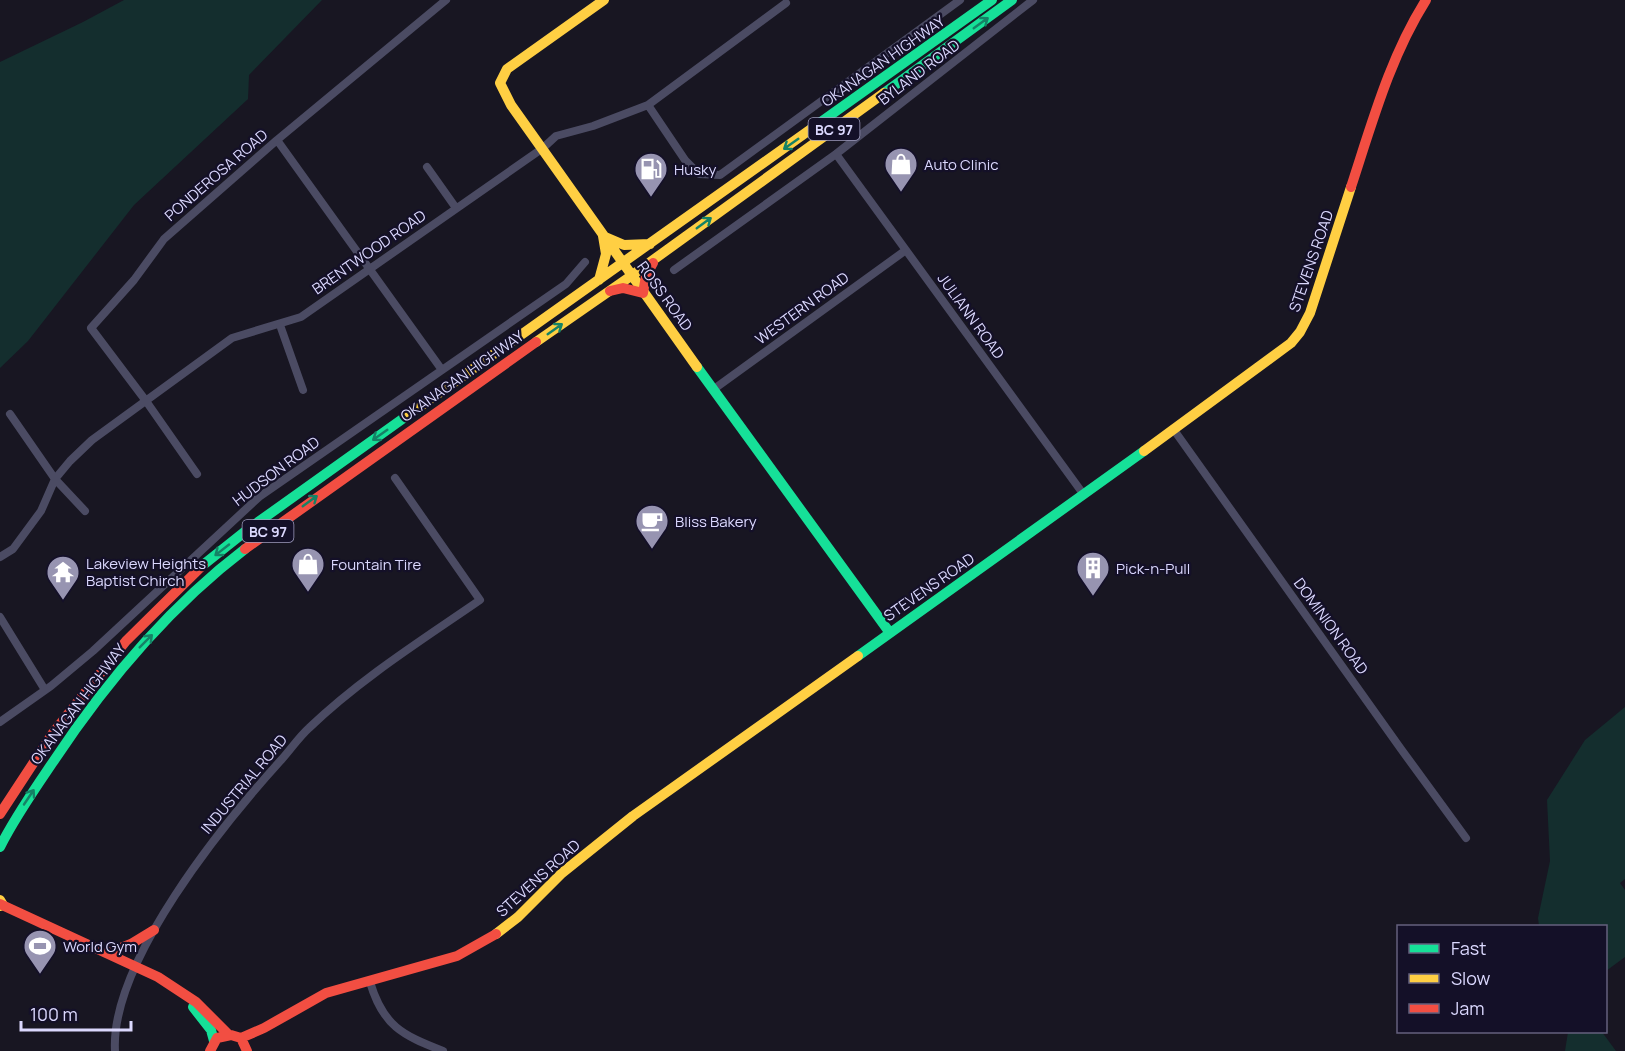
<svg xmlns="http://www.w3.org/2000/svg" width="1625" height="1051" viewBox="0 0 1625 1051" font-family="Manrope,sans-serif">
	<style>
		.green { fill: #142e2e }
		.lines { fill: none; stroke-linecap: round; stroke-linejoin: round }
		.street { stroke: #4b4b63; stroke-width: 8 }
		.fast { stroke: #16e098; stroke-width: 10 }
		.slow { stroke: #ffcf43; stroke-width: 10 }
		.jam { stroke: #f24e42; stroke-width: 10 }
		.oneway { stroke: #158266 }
		.labels { text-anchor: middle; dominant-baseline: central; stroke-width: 4.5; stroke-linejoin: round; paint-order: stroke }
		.shield { fill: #141028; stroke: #9f9cbe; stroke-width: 1.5 }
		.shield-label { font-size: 14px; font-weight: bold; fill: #dbd8fe }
		.street-label { font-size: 15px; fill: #dbd8fe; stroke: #141028 }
		.poi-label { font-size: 15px; fill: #dbd8fe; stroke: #141028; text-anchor: start }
	</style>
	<rect width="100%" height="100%" fill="#181622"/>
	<path class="green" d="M 124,0 L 322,0 L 249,75 L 248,99 L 134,205 L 28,341 L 0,368 L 0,62 L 83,22 Z
		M 1625,707 L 1625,879 L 1620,883 L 1625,890 L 1625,957 L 1606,971 L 1606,926 L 1539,926 L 1538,918 L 1550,861 L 1547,800 L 1585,740 Z
		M 1568,1032 L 1602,1032 L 1616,1051 L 1565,1051 Z"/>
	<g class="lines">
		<path class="street" d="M 648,105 L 685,160 L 699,174 L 720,175 L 960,0
			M 277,140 L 442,370
			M 836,154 L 1084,495
			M 427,167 L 456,208
			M 674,270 L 836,154 L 1033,0
			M 280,325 L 303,390
			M 714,389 L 906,250
			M 10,414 L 55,479 L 85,511
			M 1174,430 L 1401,749 L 1466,838
			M 197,474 L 146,401 L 91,328 L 134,280 L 164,239 L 277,140 L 446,0
			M 0,557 L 13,549 L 41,511 L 55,479 L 70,461 L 92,440 L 232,338 L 301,317 L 543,148 L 556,136 L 593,126 L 648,105 L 786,3
			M 0,617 L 45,690
			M 0,722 L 51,686 L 93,651 L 259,497 L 566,284 L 585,262
			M 370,982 C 383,1026 402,1035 443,1051
			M 115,1051 C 110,962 224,823 282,759 C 291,749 299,737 309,728 C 360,679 422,640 480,600 L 395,478"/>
		<path class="fast" d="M 884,93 L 1012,0
			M 811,129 L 992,0
			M 697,367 L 890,633
			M 203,565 L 247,530 L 408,415
			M 858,656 L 1144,451
			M 0,847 C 15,817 34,790 53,762 C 106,682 169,607 245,549
			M 193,1007 L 211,1030 L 214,1041"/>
		<path class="slow" d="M 604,0 L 507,69 L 500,83 L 511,105 L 697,367
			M 603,236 L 624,245 L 650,244
			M 599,280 L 606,254 L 603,236
			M 536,342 L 631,276 L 884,93
			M 408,415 L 811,129
			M 1144,451 L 1291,343 L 1300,332 L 1310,313 L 1351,187
			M 0,900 L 3,905 L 0,906
			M 496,934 L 518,917 L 562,873 L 633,816 L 858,656"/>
		<path class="jam" d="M 1351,187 C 1372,123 1390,57 1426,0
			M 610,291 L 623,288 L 643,293 L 646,276 L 653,263
			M 245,549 L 536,342
			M 0,814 L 53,733 L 126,641 L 203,565
			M 0,904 L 158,977 L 196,1002 L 228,1034
			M 108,953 L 131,944 L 154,930
			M 241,1038 L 264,1028 L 326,993 L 457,956 L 496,934
			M 210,1051 L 217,1038 L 231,1035 L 241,1038 L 247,1051"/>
	</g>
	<defs><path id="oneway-shaft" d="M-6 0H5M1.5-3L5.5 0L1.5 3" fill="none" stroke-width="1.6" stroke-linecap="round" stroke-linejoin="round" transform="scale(1.5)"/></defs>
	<g class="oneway">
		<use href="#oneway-shaft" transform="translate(981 23) rotate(-36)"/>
		<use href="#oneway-shaft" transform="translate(791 144) rotate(145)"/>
		<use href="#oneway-shaft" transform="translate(704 223) rotate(-36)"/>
		<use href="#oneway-shaft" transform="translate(555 329) rotate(-35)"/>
		<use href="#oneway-shaft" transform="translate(380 435) rotate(145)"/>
		<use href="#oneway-shaft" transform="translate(310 501) rotate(-36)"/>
		<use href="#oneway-shaft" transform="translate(222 550) rotate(142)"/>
		<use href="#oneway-shaft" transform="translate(146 641) rotate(-45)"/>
		<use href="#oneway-shaft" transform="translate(29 797) rotate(-56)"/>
	</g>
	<defs>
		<g id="shop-pin" transform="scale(1.725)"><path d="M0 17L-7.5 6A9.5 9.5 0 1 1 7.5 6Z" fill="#9794b1" stroke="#141028"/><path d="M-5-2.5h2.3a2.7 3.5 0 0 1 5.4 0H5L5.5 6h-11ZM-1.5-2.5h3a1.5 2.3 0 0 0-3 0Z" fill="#fff"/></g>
		<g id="fuel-pin" transform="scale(1.725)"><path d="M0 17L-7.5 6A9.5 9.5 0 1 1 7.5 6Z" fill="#9794b1" stroke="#141028"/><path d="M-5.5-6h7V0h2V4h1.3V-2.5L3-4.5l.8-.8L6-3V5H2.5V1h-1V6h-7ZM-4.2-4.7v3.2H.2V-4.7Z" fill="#fff"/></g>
		<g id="cafe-pin" transform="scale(1.725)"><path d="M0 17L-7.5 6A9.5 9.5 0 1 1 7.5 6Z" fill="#9794b1" stroke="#141028"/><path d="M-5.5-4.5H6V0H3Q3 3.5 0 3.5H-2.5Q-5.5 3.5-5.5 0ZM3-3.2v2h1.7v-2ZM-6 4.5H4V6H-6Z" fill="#fff"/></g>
		<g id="building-pin" transform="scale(1.725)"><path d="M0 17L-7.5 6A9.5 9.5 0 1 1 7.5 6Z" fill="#9794b1" stroke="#141028"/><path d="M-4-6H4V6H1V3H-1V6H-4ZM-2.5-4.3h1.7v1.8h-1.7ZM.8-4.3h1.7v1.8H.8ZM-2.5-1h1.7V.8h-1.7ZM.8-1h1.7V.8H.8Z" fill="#fff"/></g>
		<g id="temple-pin" transform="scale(1.725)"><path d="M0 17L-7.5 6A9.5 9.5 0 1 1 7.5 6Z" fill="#9794b1" stroke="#141028"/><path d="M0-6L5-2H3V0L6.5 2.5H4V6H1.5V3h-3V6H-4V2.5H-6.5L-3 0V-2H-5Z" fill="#fff"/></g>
		<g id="stadium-pin" transform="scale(1.725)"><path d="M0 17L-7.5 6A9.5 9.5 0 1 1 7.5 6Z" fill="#9794b1" stroke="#141028"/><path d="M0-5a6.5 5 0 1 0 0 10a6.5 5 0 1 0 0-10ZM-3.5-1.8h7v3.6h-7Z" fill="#fff"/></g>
	</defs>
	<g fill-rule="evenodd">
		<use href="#shop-pin" x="901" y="164"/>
		<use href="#fuel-pin" x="651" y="169"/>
		<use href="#cafe-pin" x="652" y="521"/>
		<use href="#shop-pin" x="308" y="564"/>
		<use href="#building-pin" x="1093" y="568"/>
		<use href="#temple-pin" x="63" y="572"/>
		<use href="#stadium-pin" x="40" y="946"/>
	</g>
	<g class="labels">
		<g class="shield">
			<rect x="808.5" y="118" width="51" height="22" rx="4.5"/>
			<rect x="242.5" y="520" width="51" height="22" rx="4.5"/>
		</g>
		<g class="shield-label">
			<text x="834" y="129">BC 97</text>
			<text x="268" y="531">BC 97</text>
		</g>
		<g class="street-label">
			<text transform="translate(883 61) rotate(-35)">OKANAGAN HIGHWAY</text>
			<text transform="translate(919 72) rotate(-37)">BYLAND ROAD</text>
			<text transform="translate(216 175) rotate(-41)">PONDEROSA ROAD</text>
			<text transform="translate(369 252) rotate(-35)">BRENTWOOD ROAD</text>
			<text transform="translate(1311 261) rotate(-71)">STEVENS ROAD</text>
			<text transform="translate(665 296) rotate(54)">ROSS ROAD</text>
			<text transform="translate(802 308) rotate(-36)">WESTERN ROAD</text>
			<text transform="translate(971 316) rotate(54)">JULIANN ROAD</text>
			<text transform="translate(462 376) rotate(-35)">OKANAGAN HIGHWAY</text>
			<text transform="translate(276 471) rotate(-37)">HUDSON ROAD</text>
			<text transform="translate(929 587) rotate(-35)">STEVENS ROAD</text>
			<text transform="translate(1331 626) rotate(54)">DOMINION ROAD</text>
			<text transform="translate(78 704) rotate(-53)">OKANAGAN HIGHWAY</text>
			<text transform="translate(244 784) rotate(-50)">INDUSTRIAL ROAD</text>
			<text transform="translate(538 878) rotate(-42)">STEVENS ROAD</text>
		</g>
		<g class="poi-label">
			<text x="924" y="164">Auto Clinic</text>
			<text x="674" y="169">Husky</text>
			<text x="675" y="521">Bliss Bakery</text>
			<text x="86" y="563">Lakeview Heights<tspan x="86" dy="17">Baptist Chirch</tspan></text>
			<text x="331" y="564">Fountain Tire</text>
			<text x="1116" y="568">Pick-n-Pull</text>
			<text x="63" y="946">World Gym</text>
		</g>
	</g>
	<rect x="1397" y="925" width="210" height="108" fill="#141028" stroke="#64607e" stroke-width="1.5"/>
	<rect x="1409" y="944" width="30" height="9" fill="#16e098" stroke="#64607e" stroke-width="1.5"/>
	<text x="1451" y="955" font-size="18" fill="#dbd8fe">Fast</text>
	<rect x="1409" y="974" width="30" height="9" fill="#ffcf43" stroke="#64607e" stroke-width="1.5"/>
	<text x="1451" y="985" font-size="18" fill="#dbd8fe">Slow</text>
	<rect x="1409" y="1004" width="30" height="9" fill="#f24e42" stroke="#64607e" stroke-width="1.5"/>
	<text x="1451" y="1015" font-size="18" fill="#dbd8fe">Jam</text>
	<path d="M21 1021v9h110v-9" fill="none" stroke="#dbd8fe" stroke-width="3"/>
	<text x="30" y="1021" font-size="18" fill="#dbd8fe" stroke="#141028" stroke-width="4.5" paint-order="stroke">100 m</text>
</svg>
